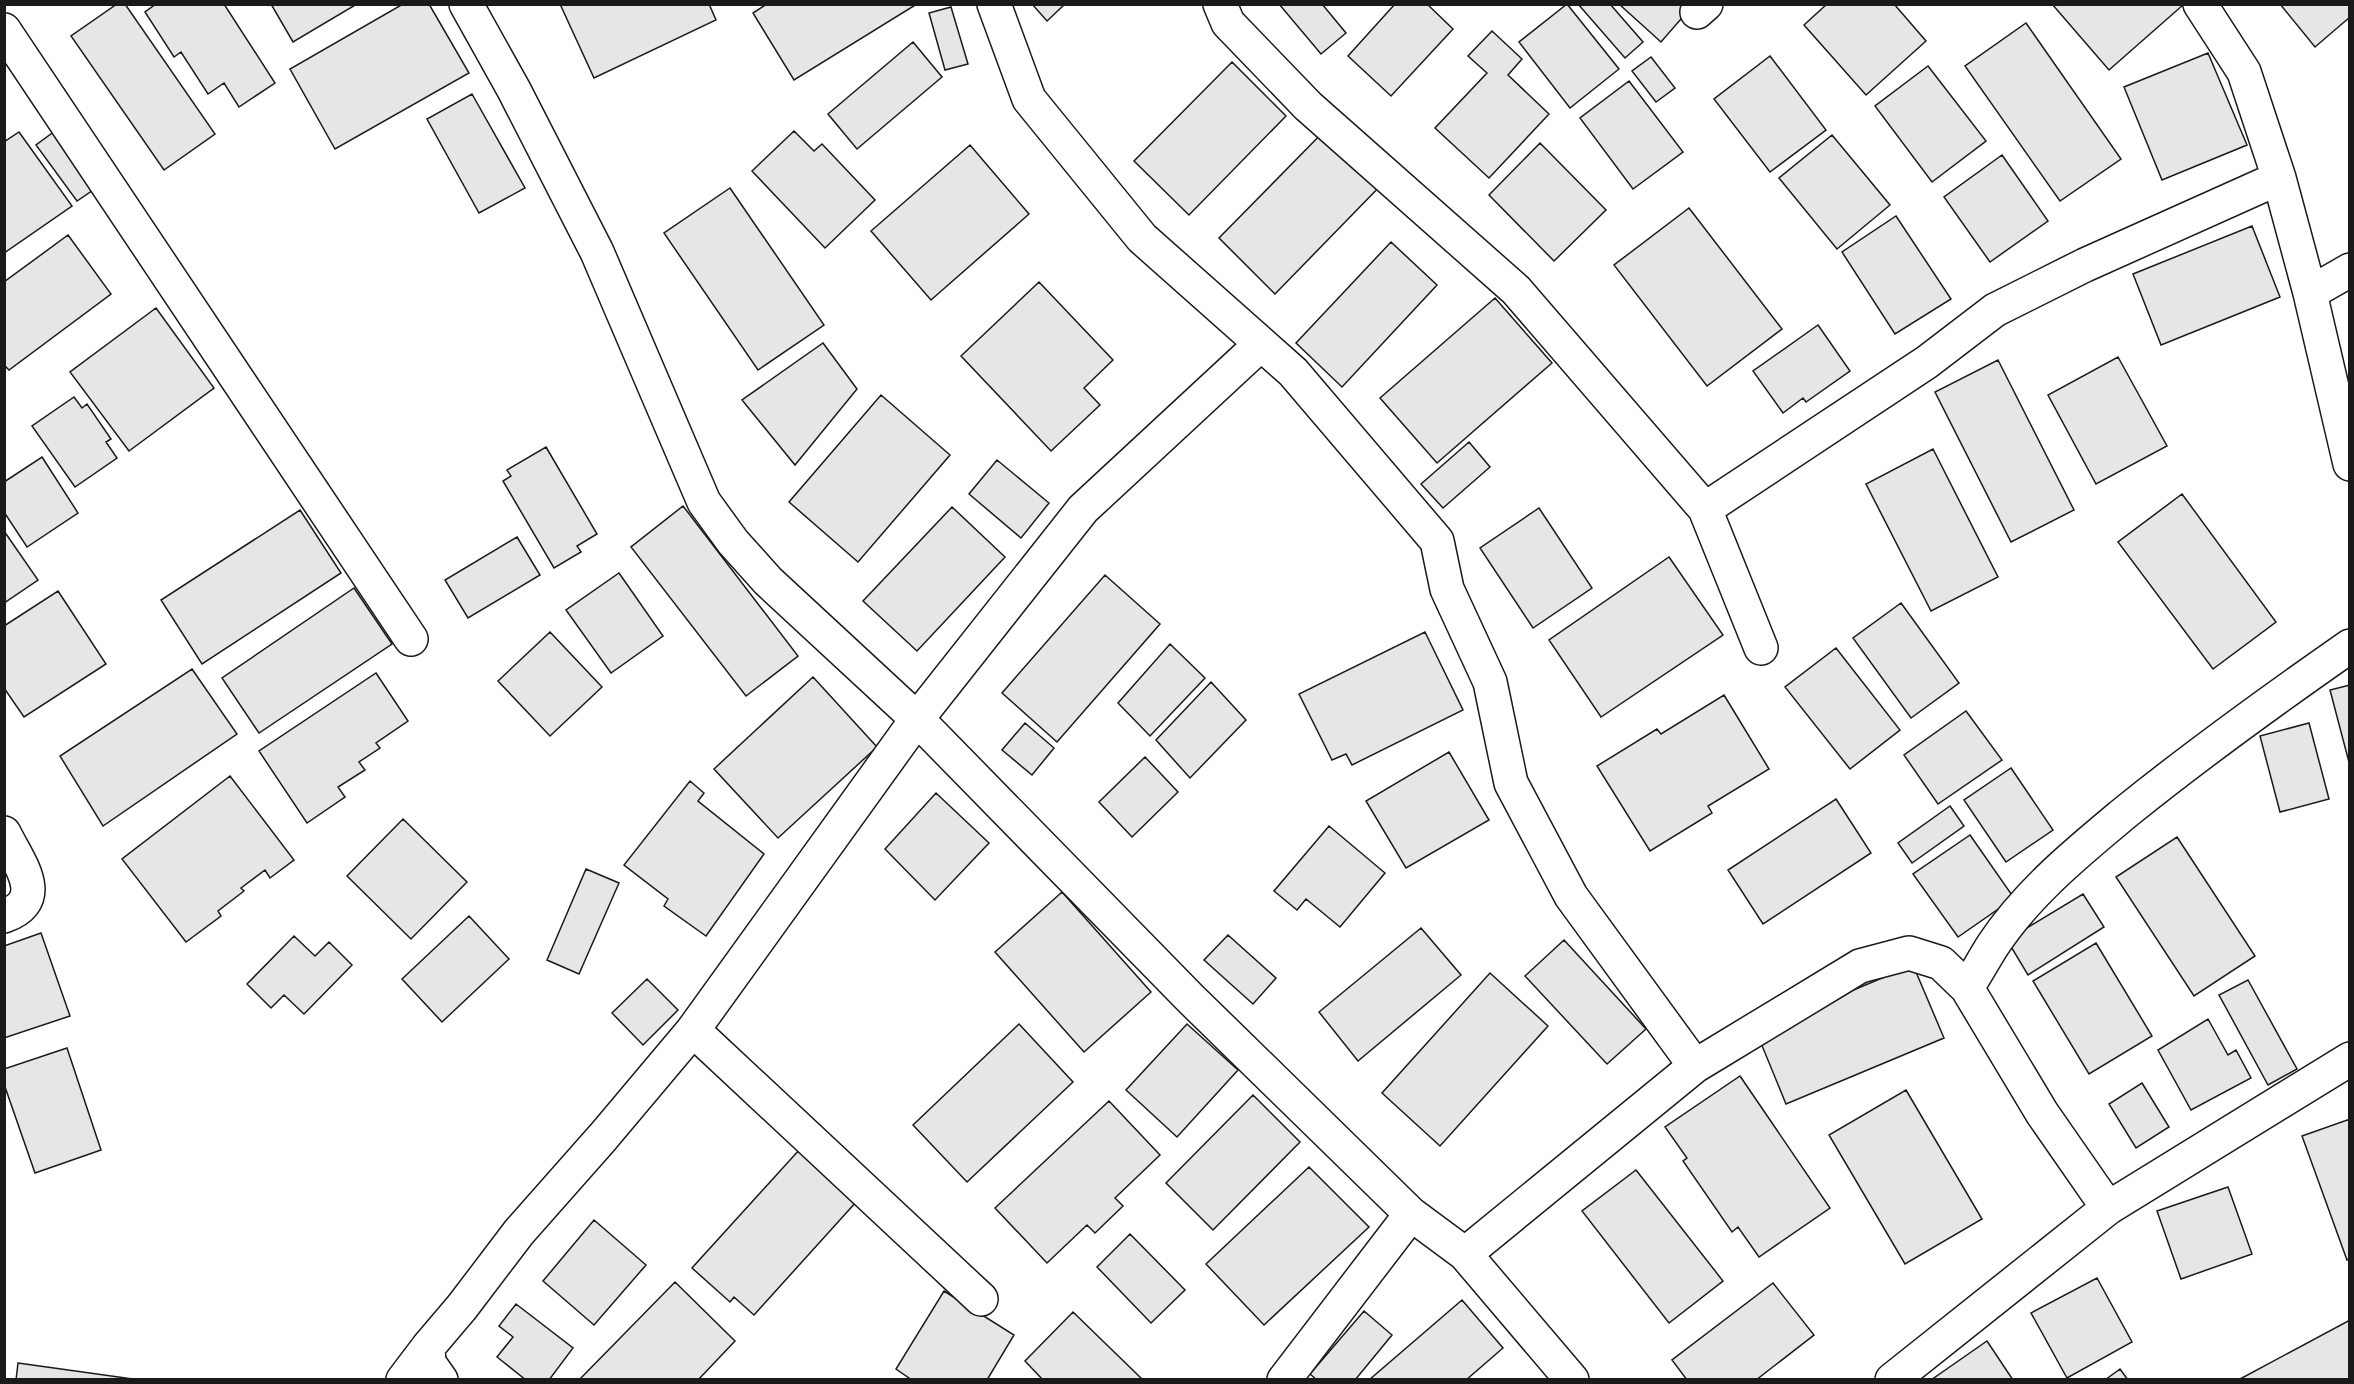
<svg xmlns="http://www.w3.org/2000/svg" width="2354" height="1384" viewBox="0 0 2354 1384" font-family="'DejaVu Sans',sans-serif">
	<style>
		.building { fill: #e6e6e6; stroke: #1a1a1a; stroke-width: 1.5 }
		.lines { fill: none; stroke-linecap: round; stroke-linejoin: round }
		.minor-casing { stroke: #1a1a1a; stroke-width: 36 }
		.minor { stroke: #fff; stroke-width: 33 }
	</style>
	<rect width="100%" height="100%" fill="#fff"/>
	<path class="building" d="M 117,4 L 125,4 L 215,134 L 164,170 L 71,36 Z
		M 156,4 L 224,4 L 275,83 L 239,107 L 224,83 L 208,94 L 181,52 L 174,57 L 145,12 Z
		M 271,4 L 357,4 L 293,42 Z
		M 403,4 L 429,4 L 469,73 L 335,149 L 290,69 Z
		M 560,4 L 709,4 L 716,20 L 594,78 Z
		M 767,4 L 917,4 L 794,80 L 753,13 Z
		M 1032,4 L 1065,4 L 1047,21 Z
		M 1279,4 L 1322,4 L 1346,33 L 1321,54 Z
		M 1395,4 L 1427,4 L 1453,29 L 1391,96 L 1348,56 Z
		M 1567,4 L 1619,69 L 1570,108 L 1519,42 Z
		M 1578,4 L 1610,4 L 1643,42 L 1625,58 Z
		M 1619,4 L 1694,4 L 1661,42 Z
		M 1827,4 L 1894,4 L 1926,41 L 1866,95 L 1804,25 Z
		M 2052,4 L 2183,4 L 2183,5 L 2109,70 Z
		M 2280,4 L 2350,4 L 2350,17 L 2315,47 Z
		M 951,7 L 968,64 L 945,70 L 929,13 Z
		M 2026,23 L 2121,159 L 2060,201 L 1965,66 Z
		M 1492,31 L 1522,59 L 1508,75 L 1549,114 L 1489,178 L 1435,128 L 1487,73 L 1468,56 Z
		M 913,42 L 942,77 L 857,149 L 828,114 Z
		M 2208,53 L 2247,145 L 2162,180 L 2124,87 Z
		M 1770,56 L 1826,130 L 1770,172 L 1714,99 Z
		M 1651,57 L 1675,88 L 1656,102 L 1632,71 Z
		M 1232,62 L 1286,116 L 1189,215 L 1134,161 Z
		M 1928,66 L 1986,141 L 1932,182 L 1875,106 Z
		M 1629,81 L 1683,152 L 1633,189 L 1580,118 Z
		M 472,94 L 525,188 L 479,213 L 427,119 Z
		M 1332,123 L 1387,179 L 1275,294 L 1219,238 Z
		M 55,131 L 96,188 L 77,201 L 36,145 Z
		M 794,131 L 814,151 L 822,144 L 875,200 L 825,248 L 752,171 Z
		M 19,132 L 72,206 L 4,253 L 4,142 Z
		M 1832,135 L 1890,205 L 1837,249 L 1779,178 Z
		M 1540,143 L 1606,210 L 1554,261 L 1489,195 Z
		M 970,145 L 1029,214 L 931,300 L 871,231 Z
		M 2002,155 L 2048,221 L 1990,262 L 1944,197 Z
		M 730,188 L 824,325 L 758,370 L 664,233 Z
		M 1689,208 L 1782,329 L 1707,386 L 1614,265 Z
		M 1896,216 L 1951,299 L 1895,334 L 1842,252 Z
		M 2252,226 L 2280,297 L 2161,345 L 2133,274 Z
		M 68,235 L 111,294 L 9,370 L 4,365 L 4,282 Z
		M 1391,242 L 1437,285 L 1342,387 L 1296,343 Z
		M 1039,282 L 1113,360 L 1084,388 L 1100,405 L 1051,451 L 961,356 Z
		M 1495,298 L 1552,363 L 1437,463 L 1380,398 Z
		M 156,308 L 214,388 L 129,451 L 70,372 Z
		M 1818,325 L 1850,371 L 1806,402 L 1803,398 L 1783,413 L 1753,371 Z
		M 823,343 L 857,389 L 795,465 L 742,400 Z
		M 2118,357 L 2167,446 L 2096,484 L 2048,395 Z
		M 1998,360 L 2074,510 L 2011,542 L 1935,392 Z
		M 881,395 L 950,455 L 858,562 L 789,502 Z
		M 74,397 L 82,408 L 87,404 L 111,439 L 106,442 L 117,458 L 75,487 L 32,426 Z
		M 1469,442 L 1490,467 L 1443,508 L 1421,484 Z
		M 546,447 L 597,534 L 577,546 L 581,552 L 554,568 L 503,481 L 511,476 L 507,470 Z
		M 1933,449 L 1998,577 L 1931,611 L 1866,484 Z
		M 42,457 L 78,513 L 27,547 L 4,512 L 4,482 Z
		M 997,460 L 1049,503 L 1021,538 L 969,494 Z
		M 2182,494 L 2276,622 L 2213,669 L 2118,542 Z
		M 683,506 L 798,656 L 746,696 L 631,547 Z
		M 952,507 L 1005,557 L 917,651 L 863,601 Z
		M 1539,508 L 1592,588 L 1533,628 L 1480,548 Z
		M 300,510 L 341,573 L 202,664 L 161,600 Z
		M 4,531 L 38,580 L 4,603 Z
		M 517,537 L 540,575 L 468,618 L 445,580 Z
		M 1669,557 L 1723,635 L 1601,717 L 1549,640 Z
		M 619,573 L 663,636 L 611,673 L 566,610 Z
		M 1105,575 L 1160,624 L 1057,742 L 1002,693 Z
		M 354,588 L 392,644 L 259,733 L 222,678 Z
		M 58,591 L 106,664 L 24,717 L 4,688 L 4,626 Z
		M 1901,603 L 1959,683 L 1911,718 L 1853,638 Z
		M 550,632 L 602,687 L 550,736 L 498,681 Z
		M 1425,632 L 1463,710 L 1352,765 L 1346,754 L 1332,760 L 1299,694 Z
		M 1170,644 L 1205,678 L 1150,736 L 1118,703 Z
		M 1836,648 L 1900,730 L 1850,769 L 1785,687 Z
		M 192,669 L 237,734 L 103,826 L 60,756 Z
		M 376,673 L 408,721 L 376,743 L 380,748 L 359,762 L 365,770 L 338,787 L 345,797 L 307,823 L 259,751 Z
		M 813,677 L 877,747 L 778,838 L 714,769 Z
		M 1211,682 L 1246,720 L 1190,778 L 1156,740 Z
		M 2350,685 L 2350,766 L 2330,690 Z
		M 1724,695 L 1769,769 L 1708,806 L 1712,813 L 1650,851 L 1597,766 L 1657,729 L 1661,734 Z
		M 1966,711 L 2002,760 L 1938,804 L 1904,755 Z
		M 1025,723 L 1054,748 L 1032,775 L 1002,750 Z
		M 2309,723 L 2329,799 L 2280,812 L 2260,736 Z
		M 1449,752 L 1489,820 L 1406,868 L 1366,801 Z
		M 1145,757 L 1178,792 L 1132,837 L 1099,802 Z
		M 2011,768 L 2053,830 L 2006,862 L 1964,800 Z
		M 230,776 L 294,860 L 270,878 L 265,870 L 241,888 L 244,891 L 218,911 L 221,916 L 186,942 L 122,859 Z
		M 690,781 L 704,793 L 698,801 L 764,854 L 706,936 L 664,906 L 668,899 L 624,865 Z
		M 936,793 L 989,843 L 935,900 L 885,849 Z
		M 1836,799 L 1871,853 L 1763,924 L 1728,870 Z
		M 1950,806 L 1964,826 L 1912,863 L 1898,843 Z
		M 403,819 L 467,882 L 411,939 L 347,876 Z
		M 1329,826 L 1385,873 L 1340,927 L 1306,899 L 1297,910 L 1274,891 Z
		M 1970,835 L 2014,898 L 1958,937 L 1913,874 Z
		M 2177,837 L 2255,956 L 2194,996 L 2116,877 Z
		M 586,869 L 619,883 L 579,974 L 547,960 Z
		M 1062,892 L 1151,992 L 1084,1052 L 995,952 Z
		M 2083,894 L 2104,927 L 2028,975 L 2007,940 Z
		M 469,916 L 509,959 L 442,1022 L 402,979 Z
		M 1421,928 L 1461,975 L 1358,1061 L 1319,1012 Z
		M 41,933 L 70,1016 L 4,1038 L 4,946 Z
		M 1228,935 L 1276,978 L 1253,1004 L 1204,960 Z
		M 294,936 L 315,956 L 329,942 L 352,965 L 304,1014 L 284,995 L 271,1008 L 247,984 Z
		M 1564,940 L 1646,1029 L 1607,1064 L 1525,976 Z
		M 2096,943 L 2152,1036 L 2089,1074 L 2033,981 Z
		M 1913,965 L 1944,1038 L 1786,1104 L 1756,1031 Z
		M 1490,973 L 1548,1026 L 1440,1146 L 1382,1093 Z
		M 647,979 L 678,1010 L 643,1045 L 612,1013 Z
		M 2248,980 L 2297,1069 L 2268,1085 L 2219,995 Z
		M 2208,1019 L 2228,1055 L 2236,1050 L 2251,1078 L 2191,1110 L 2158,1050 Z
		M 1019,1024 L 1073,1082 L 967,1182 L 913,1125 Z
		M 1187,1024 L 1238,1070 L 1177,1137 L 1126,1090 Z
		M 67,1048 L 101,1150 L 35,1173 L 4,1084 L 4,1069 Z
		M 1740,1076 L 1830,1208 L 1759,1257 L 1738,1227 L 1732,1232 L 1683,1161 L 1687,1158 L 1665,1127 Z
		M 2142,1083 L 2169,1127 L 2136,1148 L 2109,1104 Z
		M 1906,1090 L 1982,1219 L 1905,1264 L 1829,1135 Z
		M 1253,1095 L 1300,1142 L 1213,1230 L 1166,1183 Z
		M 1109,1101 L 1160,1155 L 1115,1198 L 1123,1206 L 1095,1233 L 1087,1225 L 1047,1263 L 995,1208 Z
		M 2350,1119 L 2350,1258 L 2347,1260 L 2302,1136 Z
		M 800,1149 L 857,1201 L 754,1315 L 734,1297 L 730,1302 L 692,1268 Z
		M 1309,1167 L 1369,1227 L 1264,1325 L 1206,1264 Z
		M 1636,1170 L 1723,1281 L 1669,1323 L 1582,1211 Z
		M 2228,1187 L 2252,1254 L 2181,1279 L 2157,1211 Z
		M 594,1220 L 646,1265 L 594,1325 L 543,1281 Z
		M 1130,1234 L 1185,1290 L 1151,1323 L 1097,1267 Z
		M 2097,1278 L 2132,1342 L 2067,1378 L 2031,1313 Z
		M 675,1282 L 735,1341 L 698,1380 L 579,1380 Z
		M 1773,1283 L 1814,1335 L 1756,1380 L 1687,1380 L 1672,1360 Z
		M 944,1291 L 1014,1335 L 987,1380 L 912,1380 L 896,1369 Z
		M 1462,1300 L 1503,1348 L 1466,1380 L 1369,1380 Z
		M 516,1304 L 573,1348 L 549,1380 L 526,1380 L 497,1357 L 513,1337 L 499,1326 Z
		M 1364,1311 L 1392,1335 L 1355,1380 L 1317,1380 L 1310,1374 Z
		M 1073,1312 L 1143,1380 L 1043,1380 L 1025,1361 Z
		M 2350,1320 L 2350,1380 L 2240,1380 L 2240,1379 Z
		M 1987,1341 L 2013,1380 L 1931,1380 Z
		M 18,1363 L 140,1380 L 16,1380 Z
		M 2120,1369 L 2128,1380 L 2105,1380 Z"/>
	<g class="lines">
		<g class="minor-casing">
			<path id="minor" d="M 466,4 L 514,90 L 597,252 L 704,502 L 733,542 L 768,581 L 917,719 L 1190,998 L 1411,1214 L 1465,1254 L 1572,1380
				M 994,4 L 1029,99 L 1142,238 L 1293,372 L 1437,541 L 1447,589 L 1490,682 L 1511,783 L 1571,896 L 1695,1066
				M 1220,4 L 1228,23 L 1308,106 L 1516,290 L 1705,509 L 1761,648
				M 2200,4 L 2244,72 L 2279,178 L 2310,293 L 2350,464
				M 1697,12 L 1706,4
				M 4,30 L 411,639
				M 2310,293 L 2350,270
				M 1705,509 L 1927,362 L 1995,310 L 2085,265 L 2279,178
				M 4,833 C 18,862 50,900 4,916
				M 1967,988 C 1976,974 1984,959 1993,945 C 2028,892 2079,851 2127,811 C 2199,753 2274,699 2350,646
				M 693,1030 L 981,1299
				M 1465,1254 L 1695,1066 L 1860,966 L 1909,953 L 1941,963 L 1967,988 L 2042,1113 L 2108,1208
				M 403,1380 L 428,1347
				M 441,1380 L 429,1363 L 428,1347 L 462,1307 L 519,1232 L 603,1137 L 693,1030 L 917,719 L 1083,509 L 1261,344
				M 1284,1380 L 1411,1214
				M 1892,1380 L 2108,1208 L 2350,1059"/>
		</g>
		<use href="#minor" class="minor"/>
	</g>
	<rect width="2354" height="1384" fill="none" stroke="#1a1a1a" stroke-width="12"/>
</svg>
